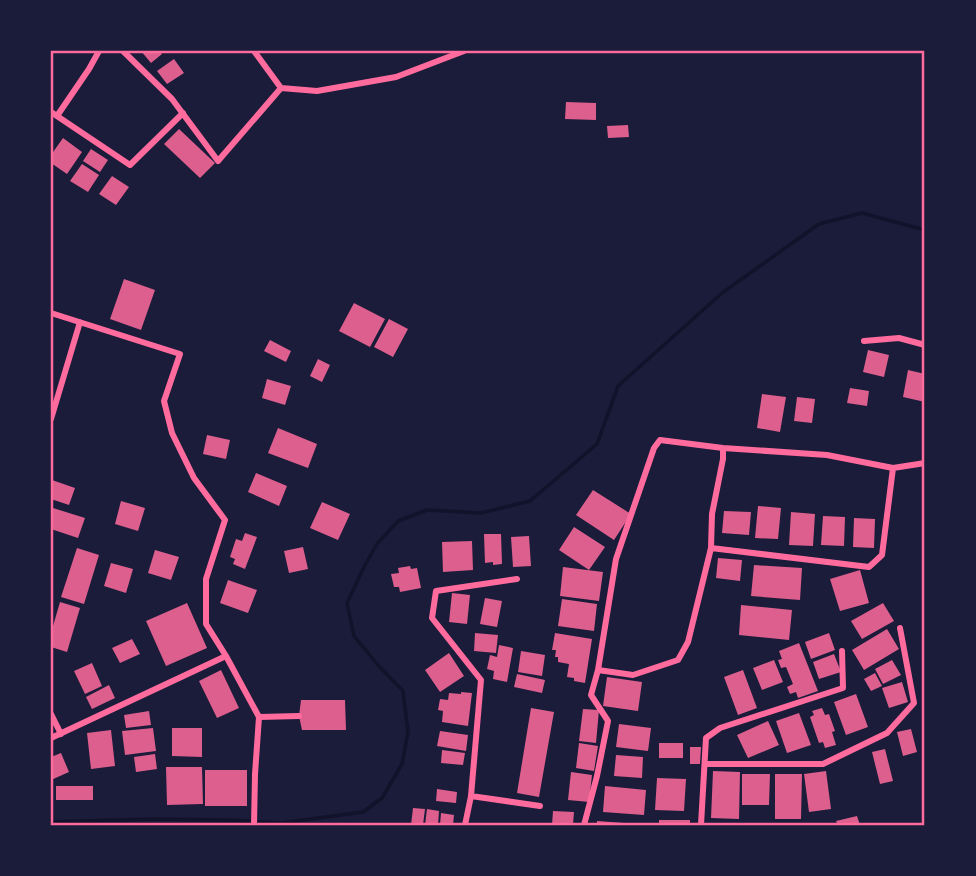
<svg xmlns="http://www.w3.org/2000/svg" width="976" height="876" viewBox="0 0 976 876" font-family="Helvetica,sans-serif">
	<style>
		.lines { fill: none; stroke-linecap: round; stroke-linejoin: round }
		.stream { stroke: #12122b; stroke-width: 3.5 }
		.building { fill: #dd5f8e }
		.minor { stroke: #ff6b9d; stroke-width: 6 }
		.neatline { fill: none; stroke: #ff6b9d; stroke-width: 2.5 }
	</style>
	<rect width="100%" height="100%" fill="#1b1b3a"/>
	<g class="lines">
		<path class="stream" d="M 51,822 L 152,819 L 227,820 L 281,823 L 363,812 L 382,798 L 402,764 L 408,732 L 403,691 L 377,664 L 354,636 L 347,603 L 364,567 L 377,544 L 398,521 L 427,510 L 481,513 L 530,501 L 597,444 L 618,386 L 722,293 L 819,224 L 862,213 L 925,230"/>
	</g>
	<path class="building" d="M 141,51 L 159,51 L 162,54 L 151,63 Z
		M 174,59 L 184,73 L 167,84 L 157,71 Z
		M 566,102 L 596,103 L 596,120 L 565,119 Z
		M 628,125 L 629,137 L 608,138 L 607,126 Z
		M 179,129 L 215,163 L 200,178 L 164,144 Z
		M 63,138 L 82,152 L 67,174 L 51,163 L 51,155 Z
		M 91,149 L 108,160 L 100,172 L 83,161 Z
		M 82,164 L 99,175 L 88,192 L 70,181 Z
		M 112,176 L 129,187 L 116,205 L 99,194 Z
		M 124,279 L 155,290 L 141,330 L 110,319 Z
		M 354,303 L 385,319 L 370,347 L 339,331 Z
		M 389,319 L 408,329 L 393,357 L 374,347 Z
		M 270,340 L 291,351 L 286,362 L 264,351 Z
		M 868,350 L 889,355 L 884,377 L 863,372 Z
		M 318,359 L 330,365 L 322,382 L 310,376 Z
		M 908,370 L 925,374 L 925,402 L 903,397 Z
		M 267,379 L 291,386 L 285,405 L 262,398 Z
		M 850,388 L 869,391 L 867,406 L 847,403 Z
		M 762,394 L 786,397 L 780,432 L 757,428 Z
		M 797,397 L 815,399 L 812,423 L 794,421 Z
		M 278,428 L 317,444 L 308,468 L 268,453 Z
		M 207,435 L 230,440 L 226,459 L 203,454 Z
		M 256,473 L 287,486 L 279,506 L 248,492 Z
		M 52,480 L 75,488 L 69,505 L 51,499 L 51,485 Z
		M 593,490 L 631,514 L 614,540 L 576,515 Z
		M 121,501 L 145,508 L 138,531 L 115,524 Z
		M 322,502 L 350,514 L 338,540 L 310,528 Z
		M 758,506 L 781,508 L 778,539 L 755,538 Z
		M 53,508 L 85,518 L 78,538 L 51,529 L 51,514 Z
		M 724,511 L 751,512 L 749,535 L 722,533 Z
		M 791,512 L 815,514 L 813,546 L 789,545 Z
		M 823,516 L 845,517 L 844,546 L 821,545 Z
		M 854,518 L 875,519 L 874,548 L 853,547 Z
		M 574,527 L 605,547 L 589,570 L 559,550 Z
		M 245,533 L 257,537 L 245,569 L 233,564 L 235,559 L 230,557 L 236,539 L 242,541 Z
		M 484,534 L 501,534 L 502,564 L 493,565 L 493,562 L 485,563 Z
		M 529,536 L 531,566 L 513,567 L 511,537 Z
		M 472,541 L 473,570 L 443,572 L 442,542 Z
		M 303,547 L 308,569 L 289,573 L 284,551 Z
		M 77,548 L 99,555 L 84,604 L 61,597 Z
		M 155,550 L 179,557 L 171,580 L 148,573 Z
		M 718,558 L 742,560 L 740,581 L 716,578 Z
		M 111,563 L 133,569 L 126,593 L 104,586 Z
		M 754,565 L 802,568 L 800,600 L 751,596 Z
		M 410,566 L 411,569 L 417,568 L 421,588 L 400,592 L 399,587 L 394,587 L 391,574 L 399,573 L 398,568 Z
		M 563,567 L 603,572 L 599,601 L 560,596 Z
		M 860,570 L 869,603 L 840,611 L 830,579 Z
		M 228,580 L 257,590 L 248,613 L 220,603 Z
		M 452,593 L 470,595 L 467,624 L 449,622 Z
		M 485,598 L 502,601 L 497,627 L 480,624 Z
		M 562,599 L 597,604 L 594,631 L 558,626 Z
		M 60,602 L 80,608 L 67,652 L 51,647 L 51,633 Z
		M 187,603 L 207,648 L 166,666 L 146,621 Z
		M 883,603 L 894,621 L 862,639 L 851,621 Z
		M 741,605 L 792,610 L 789,640 L 739,635 Z
		M 887,629 L 899,649 L 864,670 L 852,650 Z
		M 475,633 L 498,635 L 496,653 L 474,651 Z
		M 555,633 L 592,639 L 585,683 L 574,681 L 574,678 L 567,677 L 569,664 L 558,662 L 558,657 L 555,657 L 556,650 L 552,650 Z
		M 829,633 L 835,650 L 811,659 L 805,642 Z
		M 132,639 L 140,654 L 120,663 L 112,648 Z
		M 799,643 L 818,691 L 798,698 L 796,692 L 790,694 L 787,687 L 793,684 L 786,667 L 781,668 L 778,660 L 782,659 L 779,651 Z
		M 499,645 L 513,648 L 507,682 L 493,679 L 494,671 L 487,669 L 490,655 L 497,657 Z
		M 521,651 L 545,655 L 542,676 L 518,672 Z
		M 449,653 L 464,676 L 440,692 L 425,670 Z
		M 834,654 L 841,672 L 819,679 L 813,662 Z
		M 774,660 L 783,682 L 762,690 L 753,668 Z
		M 892,660 L 901,675 L 883,684 L 875,669 Z
		M 92,663 L 102,686 L 85,694 L 74,671 Z
		M 221,670 L 239,708 L 217,718 L 199,681 Z
		M 743,670 L 757,708 L 738,715 L 724,677 Z
		M 875,673 L 882,686 L 871,691 L 864,679 Z
		M 517,674 L 545,680 L 542,693 L 514,687 Z
		M 607,677 L 642,682 L 638,711 L 603,706 Z
		M 902,682 L 908,702 L 889,708 L 882,688 Z
		M 109,685 L 115,698 L 92,709 L 86,697 Z
		M 461,692 L 472,693 L 468,726 L 442,722 L 443,711 L 438,710 L 440,699 L 448,700 L 449,693 L 461,694 Z
		M 856,694 L 868,727 L 846,735 L 834,702 Z
		M 301,700 L 345,700 L 346,730 L 302,730 L 299,716 Z
		M 531,708 L 554,712 L 539,797 L 517,793 Z
		M 822,708 L 825,715 L 829,714 L 835,731 L 832,732 L 836,745 L 825,748 L 823,742 L 819,743 L 810,717 L 814,715 L 812,711 Z
		M 583,709 L 599,710 L 596,743 L 579,741 Z
		M 149,711 L 151,725 L 126,728 L 124,715 Z
		M 799,713 L 811,745 L 787,753 L 776,721 Z
		M 768,721 L 779,745 L 748,758 L 737,735 Z
		M 619,724 L 651,728 L 648,751 L 616,747 Z
		M 153,728 L 156,751 L 125,755 L 122,731 Z
		M 172,728 L 202,728 L 202,757 L 172,756 Z
		M 911,729 L 917,752 L 903,756 L 897,732 Z
		M 111,730 L 115,766 L 91,769 L 87,733 Z
		M 440,731 L 468,735 L 466,751 L 437,746 Z
		M 579,743 L 598,746 L 594,771 L 576,768 Z
		M 659,743 L 683,743 L 683,758 L 659,758 Z
		M 690,747 L 701,747 L 700,764 L 690,764 Z
		M 885,749 L 893,781 L 880,784 L 872,752 Z
		M 442,750 L 465,753 L 463,765 L 441,763 Z
		M 61,753 L 69,772 L 51,780 L 51,757 Z
		M 155,754 L 157,769 L 136,772 L 134,757 Z
		M 616,755 L 643,757 L 642,778 L 614,776 Z
		M 166,767 L 202,767 L 203,804 L 167,805 Z
		M 205,770 L 247,770 L 247,806 L 205,806 Z
		M 713,771 L 740,772 L 739,819 L 711,818 Z
		M 826,771 L 831,809 L 809,812 L 804,774 Z
		M 571,772 L 592,775 L 589,802 L 568,800 Z
		M 742,774 L 770,774 L 769,805 L 742,805 Z
		M 775,774 L 802,774 L 801,819 L 775,819 Z
		M 657,778 L 686,779 L 684,811 L 655,810 Z
		M 56,786 L 93,786 L 93,800 L 56,800 Z
		M 605,786 L 646,790 L 644,815 L 603,812 Z
		M 437,789 L 457,792 L 456,803 L 436,801 Z
		M 413,808 L 425,809 L 423,825 L 411,825 Z
		M 427,809 L 439,811 L 438,825 L 425,825 Z
		M 553,811 L 574,812 L 573,825 L 552,825 Z
		M 441,813 L 454,815 L 453,825 L 440,825 Z
		M 857,816 L 860,825 L 838,825 L 836,821 Z
		M 659,820 L 690,820 L 690,825 L 659,825 Z
		M 597,821 L 624,823 L 623,825 L 597,825 Z"/>
	<g class="lines">
		<path class="minor" d="M 123,51 L 172,99 L 218,161 L 281,88
			M 254,51 L 281,88 L 317,91 L 396,77 L 464,51
			M 51,112 L 130,165 L 183,113
			M 57,116 L 89,69 L 99,51
			M 51,313 L 180,354 L 164,401 L 172,433 L 194,478 L 225,520 L 206,579 L 206,624 L 226,656 L 259,717 L 255,774 L 254,825
			M 864,341 L 899,338 L 925,345
			M 51,419 L 80,322
			M 711,548 L 869,567 L 882,555 L 893,468
			M 598,670 L 633,675 L 678,660 L 688,642 L 711,548 L 712,514 L 723,459 L 723,448
			M 51,714 L 61,734
			M 259,717 L 299,716
			M 51,738 L 226,656
			M 705,764 L 823,764 L 887,733 L 914,703 L 900,628
			M 471,796 L 540,806
			M 465,825 L 471,796 L 481,680 L 432,618 L 436,591 L 517,579
			M 584,825 L 597,776 L 608,721 L 591,695 L 598,670 L 616,559 L 654,448 L 660,440 L 723,448 L 827,455 L 893,468 L 925,463
			M 701,825 L 706,738 L 720,728 L 843,688 L 842,651"/>
	</g>
	<rect width="976" height="876" fill="none" stroke="#1b1b3a" stroke-width="105"/>
	<rect x="52" y="52" width="871" height="772" class="neatline"/>
</svg>
